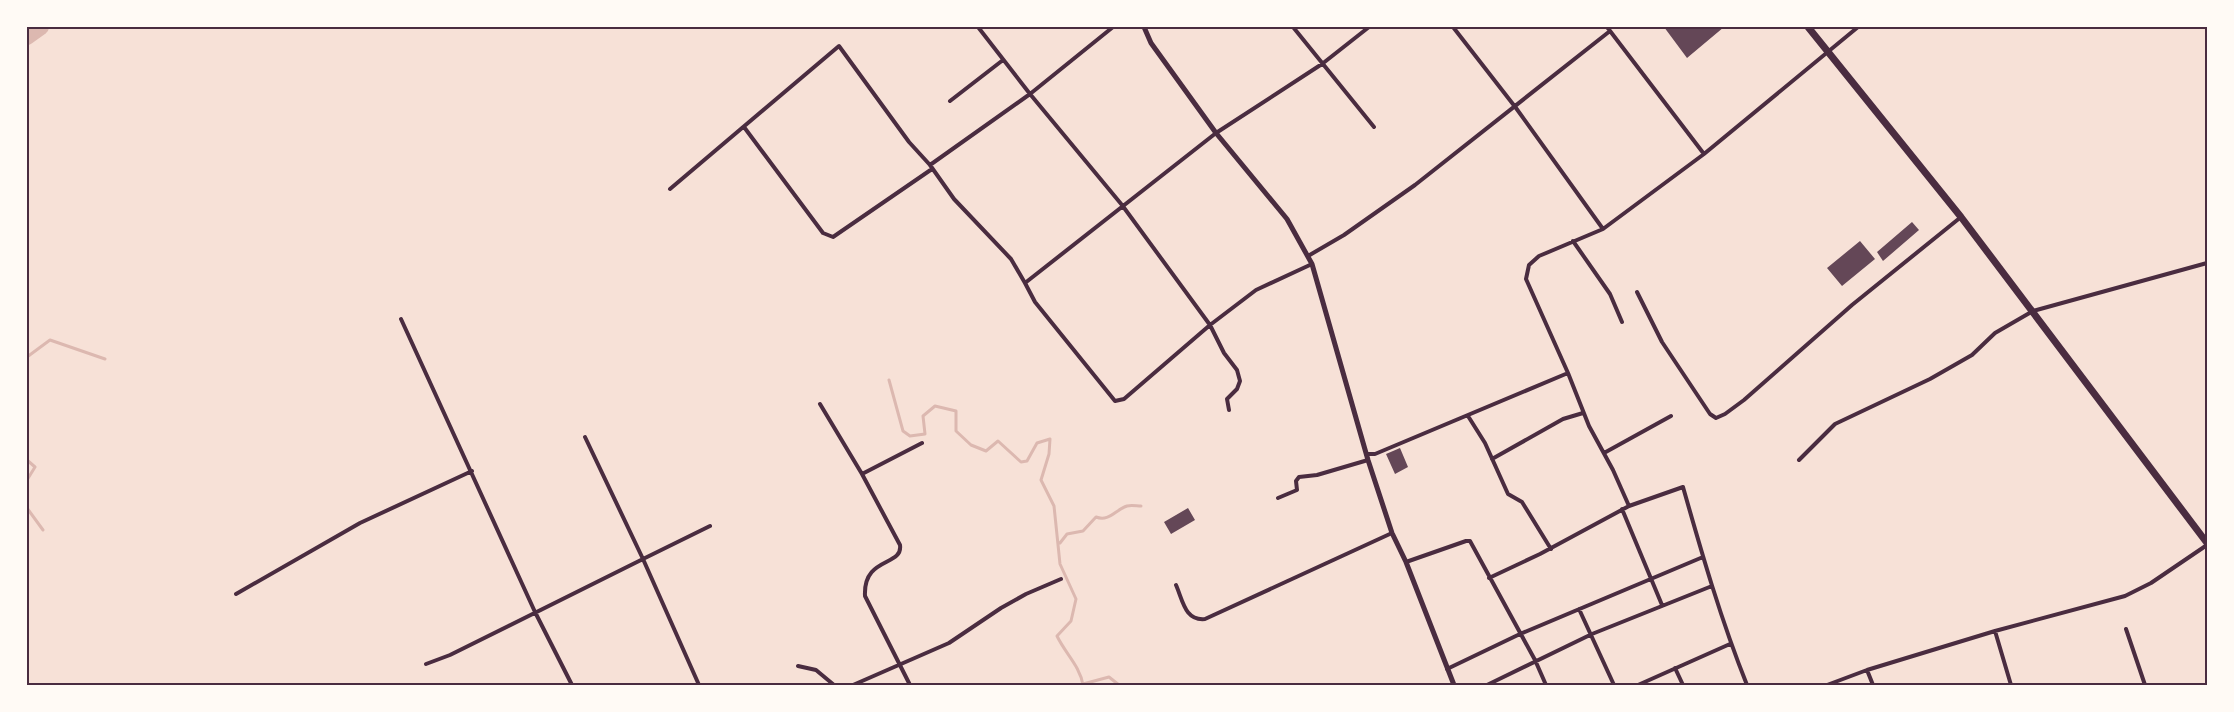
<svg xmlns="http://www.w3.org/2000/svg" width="2234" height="712" viewBox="0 0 2234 712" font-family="Lato,sans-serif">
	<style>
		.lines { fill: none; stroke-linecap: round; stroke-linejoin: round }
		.stream { stroke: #dcb8b0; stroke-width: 3 }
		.river { stroke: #dcb8b0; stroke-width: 16 }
		.building { fill: #644757 }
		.minor { stroke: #4a2c40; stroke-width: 4 }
		.tertiary { stroke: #4a2c40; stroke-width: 5 }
		.trunk { stroke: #4a2c40; stroke-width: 7 }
		.neatline { fill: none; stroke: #4a2c40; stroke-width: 2 }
	</style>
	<rect width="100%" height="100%" fill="#f7e1d7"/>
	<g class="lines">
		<path class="stream" d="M 27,357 L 50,340 L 105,359
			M 889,380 L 903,431 L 910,436 L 925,434 L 923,416 L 935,406 L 956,411 L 956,431 L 971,445 L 986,451 L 998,441 L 1021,462 L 1027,461 L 1037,443 L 1050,439 L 1049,454 L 1041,480 L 1054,506 L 1060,564 L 1076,599 L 1071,621 L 1057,636 C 1065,653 1080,666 1083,685
			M 27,460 L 35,467 L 27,480
			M 27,508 L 43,530
			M 1060,543 L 1067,534 L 1083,531 L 1096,517 C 1109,522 1115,510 1127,506 C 1131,505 1137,506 1141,506
			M 1083,684 L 1109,677 L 1119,685"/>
		<path class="river" d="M 27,37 L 41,27"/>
	</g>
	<path class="building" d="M 1664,27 L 1724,27 L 1687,58 Z
		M 1912,222 L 1919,230 L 1883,261 L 1877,252 Z
		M 1860,241 L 1875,259 L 1842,286 L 1827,268 Z
		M 1400,448 L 1408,467 L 1395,474 L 1386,454 Z
		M 1188,508 L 1195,520 L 1171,534 L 1164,522 Z"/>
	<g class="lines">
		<path class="minor" d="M 978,27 L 1030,94 L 1122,205 L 1210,325 L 1224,353 L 1237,370 L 1240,381 L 1237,389 L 1227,399 L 1229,410
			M 1293,27 L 1374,127
			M 1453,27 L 1516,108 L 1603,229
			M 1607,27 L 1704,154
			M 950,101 L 1003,60
			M 744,127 L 823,233 L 833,237 L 932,169
			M 930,165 L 1030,94 L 1113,27
			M 670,189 L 839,46 L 909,142 L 930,165 L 954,199 L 1011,259 L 1025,283
			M 1573,241 L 1610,294 L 1622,322
			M 1308,256 L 1344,235 L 1415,185 L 1610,31
			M 1312,264 L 1256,290 L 1210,325 L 1124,399 L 1115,401 L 1035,302 L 1025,283 L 1216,133 L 1322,64 L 1369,27
			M 1637,292 L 1662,342 L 1710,414 L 1716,418 L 1725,414 L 1744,400 L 1852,305 L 1961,217
			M 401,319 L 535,612 L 572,685
			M 1568,373 L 1589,426 L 1613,470 L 1629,506
			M 820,404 L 862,474 L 900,545 C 903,567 863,556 865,596 L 910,685
			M 1468,416 L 1485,443 L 1508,494 L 1522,502 L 1551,549
			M 1604,453 L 1671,416
			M 1366,454 L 1375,454 L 1568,373 L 1526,279 L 1529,265 L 1539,256 L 1603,229 L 1704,154 L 1858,27
			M 1492,459 L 1563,419 L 1583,413
			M 1799,460 L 1835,424 L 1930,379 L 1972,355 L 1995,333 L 2033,311 L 2207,263
			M 862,474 L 922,443
			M 1278,498 L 1297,490 L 1296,481 L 1299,477 L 1317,475 L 1368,460
			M 1622,509 L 1662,605
			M 1406,562 L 1466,541 L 1470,541 L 1535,660 L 1546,685
			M 1489,578 L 1540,554 L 1629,506 L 1683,487 C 1702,554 1721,620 1747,685
			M 1176,585 C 1183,601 1185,621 1205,619 L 1392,533
			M 236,594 L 360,523 L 472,471
			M 1579,609 L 1614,685
			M 2126,629 L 2145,685
			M 1995,631 L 2011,685
			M 426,664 L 450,655 L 643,559 L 585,437
			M 798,666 L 816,670 L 834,685
			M 1675,668 L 1683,685
			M 1447,669 L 1520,634 L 1703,557
			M 1867,670 L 1873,685
			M 699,685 L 643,559 L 710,526
			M 853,685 L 949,643 L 1001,608 L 1026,594 L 1061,579
			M 1487,685 L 1592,634 L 1712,586
			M 1638,685 L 1730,644
			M 1827,685 L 1867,670 L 1995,631 L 2125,596 L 2151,583 L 2207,545"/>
		<path class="tertiary" d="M 1144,27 L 1151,43 L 1216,133 L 1287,219 L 1312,264 L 1368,460 L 1392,533 L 1406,562 L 1454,685"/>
		<path class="trunk" d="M 1808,27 L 1961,217 L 2207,543"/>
	</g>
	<rect width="2234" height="712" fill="none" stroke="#fffaf5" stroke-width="57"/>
	<rect x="28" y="28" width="2178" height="656" class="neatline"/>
</svg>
